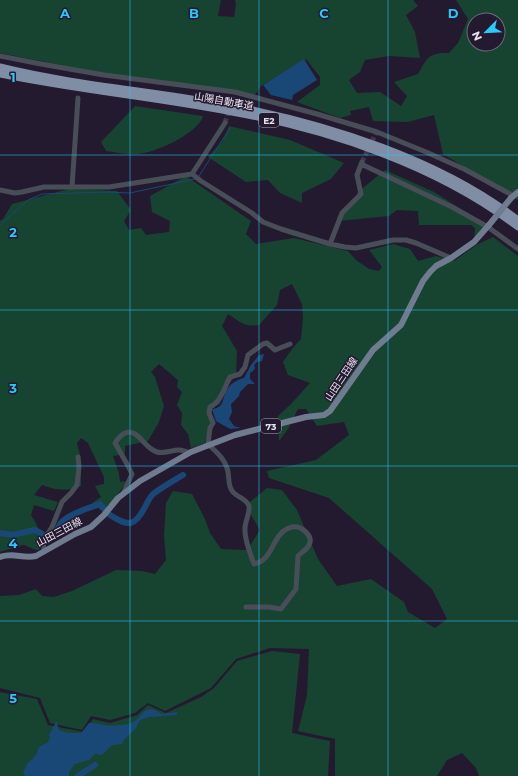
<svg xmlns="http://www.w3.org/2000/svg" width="518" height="776" viewBox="0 0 518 776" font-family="Montserrat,'Noto Sans JP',sans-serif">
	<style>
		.green { fill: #174331; fill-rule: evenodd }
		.water { fill: #194876 }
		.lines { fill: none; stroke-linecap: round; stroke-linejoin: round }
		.stream { stroke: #194876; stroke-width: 1 }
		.river { stroke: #194876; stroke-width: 6 }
		.minor-tunnel { stroke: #41384c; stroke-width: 5; stroke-dasharray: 5 2.5; stroke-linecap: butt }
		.minor { stroke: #484e57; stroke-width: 5 }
		.major { stroke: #6f7b8f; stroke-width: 6 }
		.highway { stroke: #7f8da5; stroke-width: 7 }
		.major-bridge { stroke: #6f7b8f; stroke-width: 6 }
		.grid { fill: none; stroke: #29c8ff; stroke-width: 1; stroke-opacity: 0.55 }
		.labels { text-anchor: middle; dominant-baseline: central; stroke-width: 3; stroke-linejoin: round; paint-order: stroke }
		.shield { fill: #241a2f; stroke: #ada6b6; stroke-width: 1 }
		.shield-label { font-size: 9px; font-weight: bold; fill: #e8e2f0 }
		.street-label { font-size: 10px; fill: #e8e2f0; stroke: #241a2f }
		.grid-label { font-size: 13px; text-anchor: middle; font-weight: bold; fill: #29c8ff; stroke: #241a2f; stroke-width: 3; stroke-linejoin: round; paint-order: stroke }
	</style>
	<rect width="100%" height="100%" fill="#241a2f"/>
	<path class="green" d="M 0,0 L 221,0 L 218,16 L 234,17 L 236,4 L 235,0 L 413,0 L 418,6 L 406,15 L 415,32 L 420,58 L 389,56 L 365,60 L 360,72 L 349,80 L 357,93 L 380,92 L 401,106 L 407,96 L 394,82 L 418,74 C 427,58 429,52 449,53 L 458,43 L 468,19 L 456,0 L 518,0 L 518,200 L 443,154 L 434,115 L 408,122 L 373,121 L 369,107 L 350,111 L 351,115 L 340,118 L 297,102 L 320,85 L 320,77 L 306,59 L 261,86 L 255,95 L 162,85 L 0,53 ZM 474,20 L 498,20 L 498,44 L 474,44 Z
		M 135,106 L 203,116 C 199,133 154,154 136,154 C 126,155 115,152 106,151 L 101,142 Z
		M 229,126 L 290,140 L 344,163 L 331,179 L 302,193 L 302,203 L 280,193 L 268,180 L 246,182 L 208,157 L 222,142 Z
		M 385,170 L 434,192 L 483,223 L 484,229 L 474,240 L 475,228 L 471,225 L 419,225 L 418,211 L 397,210 L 389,216 L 339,221 L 340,212 L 355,199 L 358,192 Z
		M 186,176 L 251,221 L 246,234 L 256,244 L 294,238 L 348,251 L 356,260 L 369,269 L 379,271 L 382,267 L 369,250 L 393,244 L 410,249 L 418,261 L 436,256 L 454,261 L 478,244 L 493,237 L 518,256 L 518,776 L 479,776 L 476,768 L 462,753 L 447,760 L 437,776 L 335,776 L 335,739 L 298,731 L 307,695 L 309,649 L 270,648 L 236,659 L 211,688 L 165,711 L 148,703 L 135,713 L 110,720 L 91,716 L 82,730 L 50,723 L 40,698 L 0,688 L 0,596 L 19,595 L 36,589 L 42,596 L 54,597 L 72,591 L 116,570 L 142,571 L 155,574 L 166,560 L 164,536 L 166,503 L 173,491 L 192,494 L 205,519 L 210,533 L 221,549 L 247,550 L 260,530 L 251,515 L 250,502 L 267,488 L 282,490 L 297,510 L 318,559 L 337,586 L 371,579 L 404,602 L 408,612 L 435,628 L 447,619 L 432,589 L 329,498 L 269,478 L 267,471 L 316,460 L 349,435 L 344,422 L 317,426 L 306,409 L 298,409 L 288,429 L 279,441 L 278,416 L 291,404 L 310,383 L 288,375 L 283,362 L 292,349 L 301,339 L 303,318 L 302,304 L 292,284 L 280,290 L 277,305 L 259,325 C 242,327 241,322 228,314 L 222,326 L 237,351 L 236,375 L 225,389 L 220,404 L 210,409 L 210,423 L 205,443 L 191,448 L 188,434 L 181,425 L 182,413 L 177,405 L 182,392 L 177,387 L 178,380 L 159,364 L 151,372 L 155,377 L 164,406 L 159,422 L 148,441 L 125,446 L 125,454 L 113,456 L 119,474 L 120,482 L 127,481 L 113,501 L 103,512 L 92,503 L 101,497 L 95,486 L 104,484 L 104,477 L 88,443 L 81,438 L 77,443 L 81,459 L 81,486 C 65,492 57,490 42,485 L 34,495 L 58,502 L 54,511 L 34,505 L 31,515 C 38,527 44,534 39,550 C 33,550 29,546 23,545 L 0,552 L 0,221 L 3,219 L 12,204 L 69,189 L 117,191 L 131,210 L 124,221 L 129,230 L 141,228 L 146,235 L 169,232 L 170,221 L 152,212 L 150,196 Z
		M 272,651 L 300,654 L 292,733 L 330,741 L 328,776 L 0,776 L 0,692 L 37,699 L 48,725 L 84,732 L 93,719 L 110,723 L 137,715 L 148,705 L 166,713 L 201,697 L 214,688 L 237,661 Z"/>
	<path class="water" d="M 304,59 L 317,80 L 293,95 L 292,100 L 271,95 L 263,85 Z
		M 264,354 L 262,361 L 257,362 L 254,365 L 255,368 L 253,371 L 250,373 L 250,379 L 255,384 L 248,384 L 240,392 L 239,396 L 231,404 L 232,412 L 229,419 L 234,426 L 241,428 L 230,429 L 216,421 L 212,409 C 224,408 222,400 226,391 C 230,384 236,380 244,378 L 251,365 L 259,355 Z
		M 150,709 L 155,710 L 162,714 L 177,712 L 177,715 L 149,717 L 140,720 L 136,728 L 124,740 L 122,744 L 112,745 L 102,755 L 95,754 L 89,760 L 75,764 L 69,772 L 69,776 L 25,776 L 23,773 L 27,764 L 36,755 L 39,747 L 48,742 L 50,738 L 49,735 L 56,722 L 57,723 L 59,730 C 67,734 74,733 81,733 L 89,723 C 95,722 99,724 104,725 C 113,726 125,726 133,722 C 141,718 140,711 150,709 Z"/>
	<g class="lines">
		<path class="stream" d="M 199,176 L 230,128
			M 0,225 L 28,200 L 42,194 L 106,192 L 130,193 L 195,179"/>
		<path class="river" d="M 110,515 C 129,527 135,527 146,505 C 148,501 150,497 153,494 C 162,487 173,481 183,475
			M 0,533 L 13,535 L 34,530 L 39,532 L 48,538 C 60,534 56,525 64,520 C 74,512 88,508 100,504 L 105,510
			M 78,776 L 95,765"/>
		<path class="minor-tunnel" d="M 225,123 L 234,94
			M 362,162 L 376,133"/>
		<path class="minor" d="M 0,56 L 41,64 L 104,75 L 235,92 L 317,114 L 377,132 L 426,152 L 464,169 L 514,196
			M 361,164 L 452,207 L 488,227 L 518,249
			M 192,174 L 225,123
			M 72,187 L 78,98
			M 0,190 L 15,193 L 22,192 L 44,187 L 109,187 L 192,174 L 201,181 L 252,213 L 263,222 L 281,229 L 330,244 L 345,247 L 356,248 L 393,240 L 406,240 L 416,243 L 451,258
			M 330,244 L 342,213 L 361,194 L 357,175 L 362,162
			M 123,494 L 132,474 L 127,464 L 115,443 C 117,439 120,437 123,434 C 138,426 143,448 157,452 C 164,454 172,450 179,450 C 184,450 186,453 191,452
			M 44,551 L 43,541 L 52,527 L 62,502 L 71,493 L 77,485 L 79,467 L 78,457
			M 246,607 L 269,607 L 281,609 L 296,589 L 298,556 C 301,552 307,550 309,545 C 314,536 301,525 292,527 C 271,532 275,560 254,564 C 250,553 244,539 245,528 C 245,521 250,514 249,506 C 247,499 237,497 233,492 C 227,486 230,476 227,468 C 224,458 216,452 208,444 L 210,428 L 213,423 L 209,413 L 210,407 C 221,402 224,388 230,377 L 240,374 L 245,367 L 248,355 L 263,344 L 267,343 L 275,350 L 290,344"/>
		<path class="major" d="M 511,198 L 518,192
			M 0,557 C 13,552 23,559 36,556 L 75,534 L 91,527 L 104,515 L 118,498 L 140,481 L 191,452 L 235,435 L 306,417 L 324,415 L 330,411 L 373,350 L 401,325 L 423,281 L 430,272 L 436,266 L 451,258 L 474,242 L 489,225"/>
		<path class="highway" d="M 0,67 C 77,86 156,91 233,106 C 328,124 441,160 518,220
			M 0,74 C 77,90 155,97 232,112 C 331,130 438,166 518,227"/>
		<path class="major-bridge" d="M 489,225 L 511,198"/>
	</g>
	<path class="grid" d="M 130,0 L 130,776M 259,0 L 259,776M 388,0 L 388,776M 0,155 L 518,155M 0,310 L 518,310M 0,466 L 518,466M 0,621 L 518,621"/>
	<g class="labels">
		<g class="shield">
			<rect x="259" y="113" width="20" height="14" rx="3"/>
			<rect x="261" y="419" width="20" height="14" rx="3"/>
		</g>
		<g class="shield-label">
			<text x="269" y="120">E2</text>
			<text x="271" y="426">73</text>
		</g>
		<g class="street-label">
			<text transform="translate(224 101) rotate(10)">山陽自動車道</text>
			<text transform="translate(341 379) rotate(-56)">山田三田線</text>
			<text transform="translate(59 532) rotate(-28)">山田三田線</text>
		</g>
	</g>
	<g class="grid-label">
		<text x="65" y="18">A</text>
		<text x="194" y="18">B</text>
		<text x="324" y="18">C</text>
		<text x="453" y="18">D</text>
		<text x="13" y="82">1</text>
		<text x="13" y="237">2</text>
		<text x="13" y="393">3</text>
		<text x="13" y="548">4</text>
		<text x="13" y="703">5</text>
	</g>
	<g transform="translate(486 32) rotate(246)"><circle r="19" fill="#241a2f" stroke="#726a7c"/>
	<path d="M0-3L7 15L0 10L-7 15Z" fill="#29c8ff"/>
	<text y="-6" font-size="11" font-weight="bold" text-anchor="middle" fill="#e8e2f0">N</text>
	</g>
</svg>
